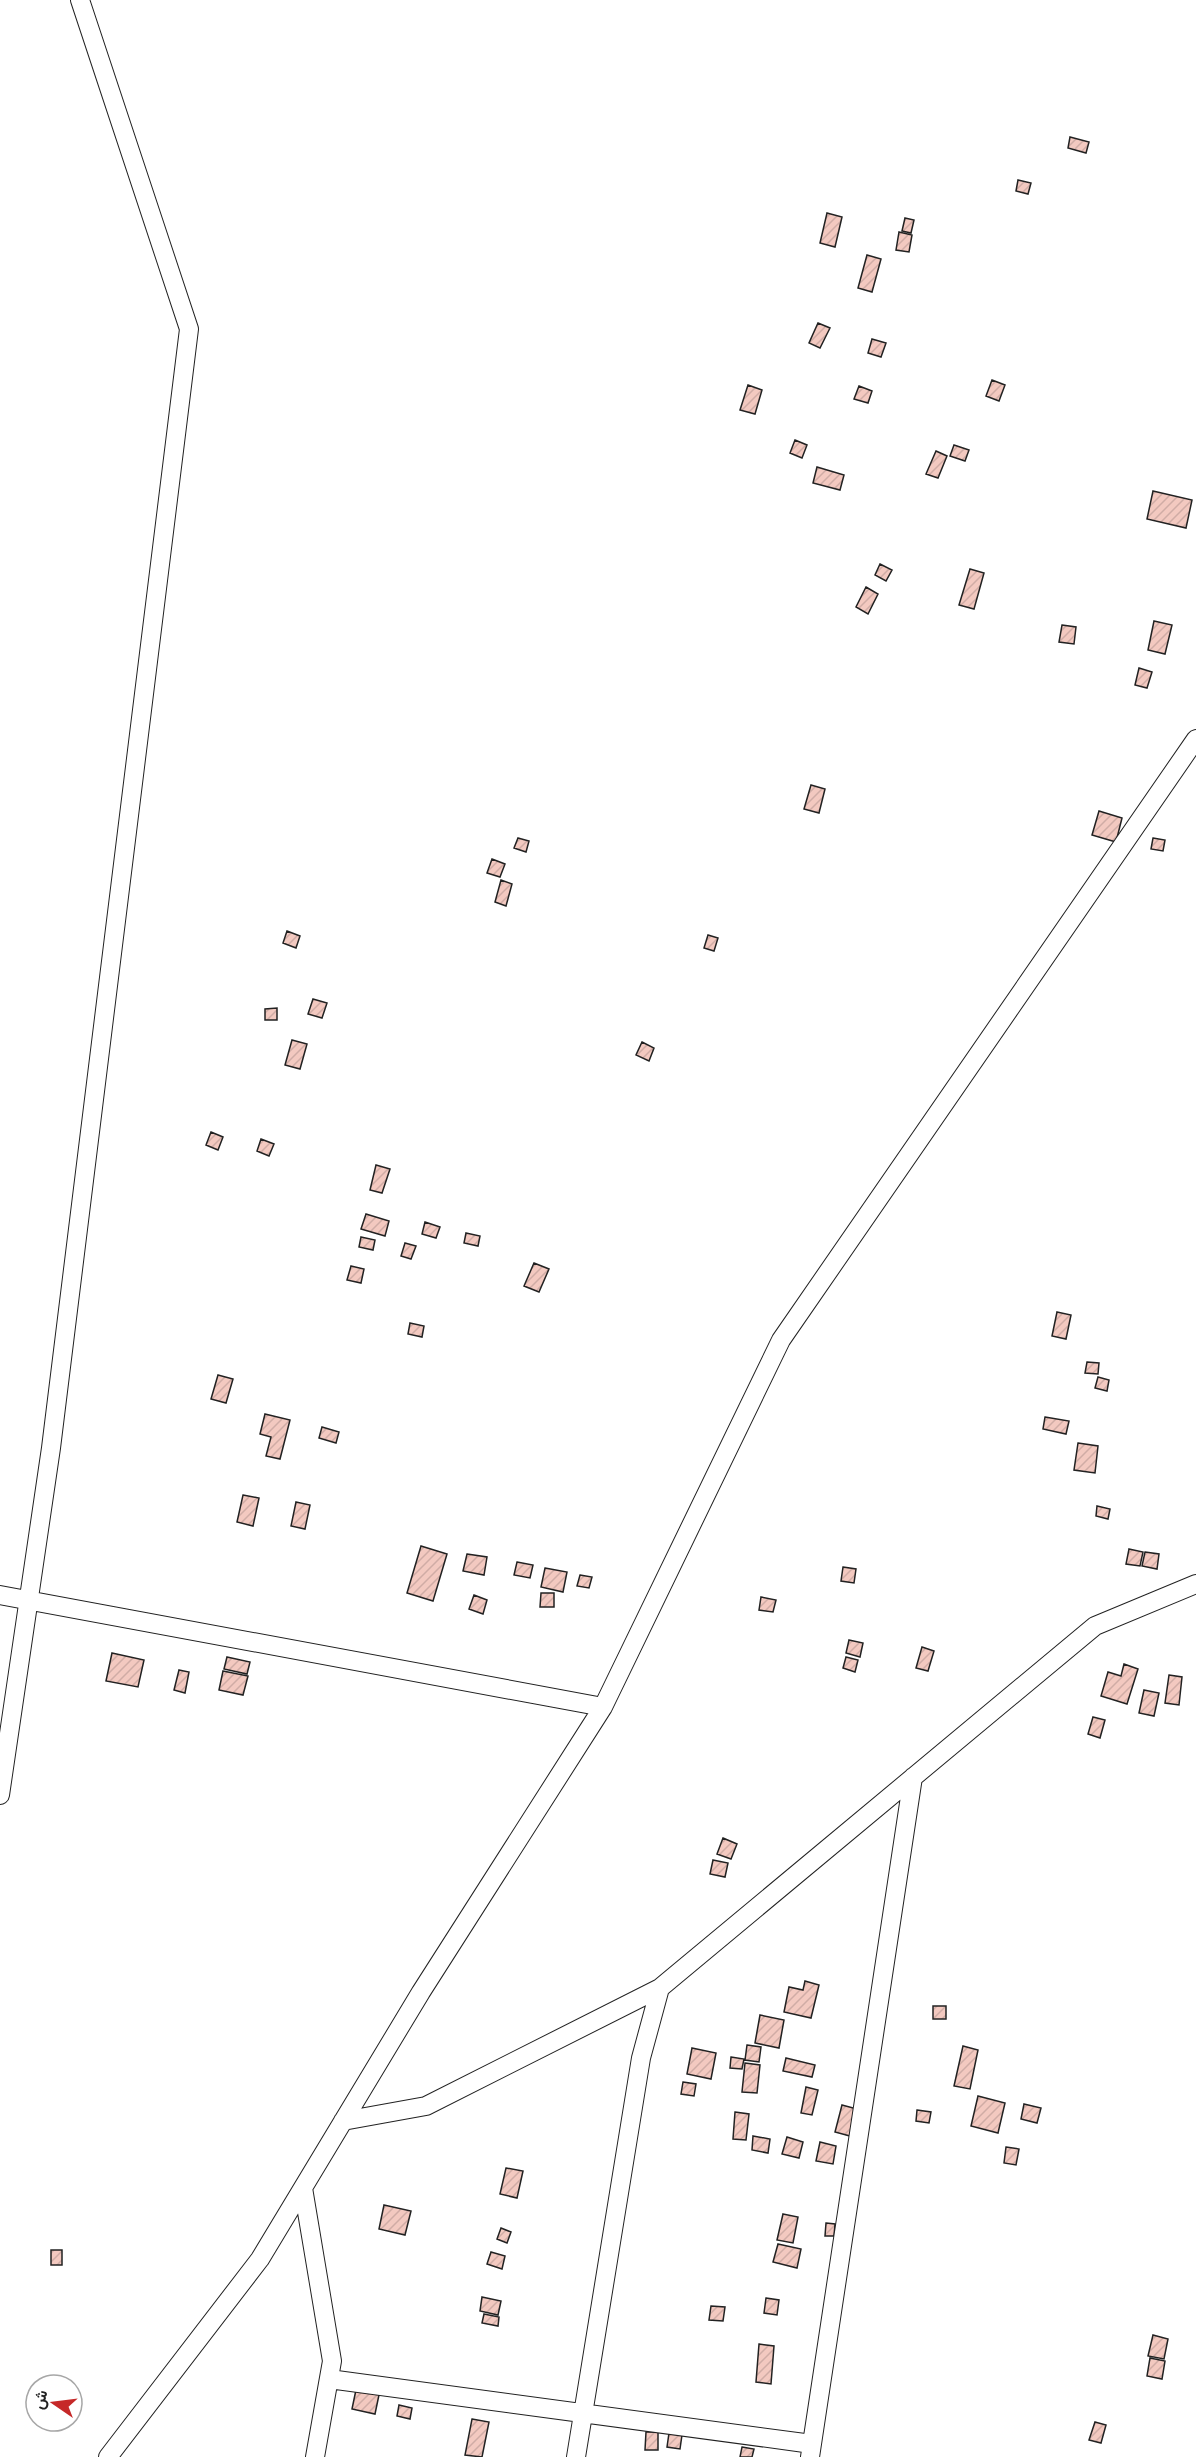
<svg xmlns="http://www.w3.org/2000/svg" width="1196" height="2457" font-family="Helvetica,Vazirmatn,sans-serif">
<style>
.building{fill:url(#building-hatch);stroke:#222;stroke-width:1.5}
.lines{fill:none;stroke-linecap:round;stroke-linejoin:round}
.minor-casing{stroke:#222;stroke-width:20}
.minor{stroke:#fff;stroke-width:18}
</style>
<defs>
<pattern id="building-hatch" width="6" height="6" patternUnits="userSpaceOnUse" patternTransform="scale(1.5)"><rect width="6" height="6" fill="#f3c9c0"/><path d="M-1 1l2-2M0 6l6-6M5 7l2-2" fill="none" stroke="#d0aca5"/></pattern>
</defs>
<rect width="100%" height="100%" fill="#fff"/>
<path class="building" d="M1070 137 1089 142 1086 153 1068 148Z
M1018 180 1031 183 1028 194 1016 191Z
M827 213 842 217 835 247 820 243Z
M905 218 914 220 911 233 902 231Z
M899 232 912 235 909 252 896 250Z
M867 255 881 259 872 292 858 288Z
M818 323 830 328 820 348 809 343Z
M872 339 886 343 881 357 868 353Z
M992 380 1005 385 999 401 986 396Z
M748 385 762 390 755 414 740 410Z
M859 386 872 391 868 403 854 399Z
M795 440 807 445 802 458 790 453Z
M954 445 969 450 965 461 950 456Z
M936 451 947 456 938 478 926 474Z
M817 467 844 475 840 490 813 483Z
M1153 491 1192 500 1186 528 1147 519Z
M880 564 892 570 886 581 875 575Z
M970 569 984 573 974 609 959 605Z
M866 587 878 594 868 614 856 607Z
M1154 621 1172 625 1165 654 1148 650Z
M1062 625 1076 627 1074 644 1059 642Z
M1139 668 1152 672 1147 688 1135 685Z
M811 785 825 789 819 813 804 809Z
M1099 811 1122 818 1116 842 1092 835Z
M518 838 529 841 526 852 514 848Z
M1153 838 1165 840 1163 851 1151 849Z
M492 859 505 864 500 877 487 873Z
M501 880 512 884 506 906 495 902Z
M287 931 300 936 296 948 283 943Z
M708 935 718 938 714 951 704 948Z
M313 999 327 1003 322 1018 308 1014Z
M277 1008V1020H265V1009Z
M292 1040 307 1044 300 1069 285 1065Z
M642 1042 654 1048 649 1061 636 1055Z
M211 1132 223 1137 218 1150 206 1145Z
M261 1139 274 1144 269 1156 257 1151Z
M376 1165 390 1169 382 1193 370 1190Z
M366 1214 389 1221 385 1236 361 1229Z
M425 1222 440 1227 436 1238 422 1234Z
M466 1233 480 1236 478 1246 464 1243Z
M361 1237 375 1240 373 1250 359 1247Z
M405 1243 416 1246 411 1259 401 1256Z
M534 1263 549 1269 539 1292 524 1286Z
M351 1266 364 1269 361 1283 347 1280Z
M1057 1312 1071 1315 1066 1339 1052 1336Z
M410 1323 424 1326 422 1337 408 1334Z
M1087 1362 1099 1363 1098 1374 1085 1373Z
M218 1375 233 1379 226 1403 211 1399Z
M1098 1377 1109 1380 1107 1391 1095 1388Z
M265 1414 290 1420 280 1459 266 1456 271 1437 260 1434Z
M1045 1417 1069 1421 1066 1434 1043 1429Z
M322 1427 339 1432 336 1443 319 1438Z
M1078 1443 1098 1446 1095 1473 1074 1470Z
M243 1495 259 1498 253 1526 237 1522Z
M296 1502 310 1505 305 1529 291 1526Z
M1097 1506 1110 1509 1108 1519 1096 1516Z
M421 1546 447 1554 433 1601 407 1593Z
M1129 1549 1143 1552 1140 1566 1126 1564Z
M1145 1552 1159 1554 1157 1569 1142 1566Z
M467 1554 487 1557 484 1575 463 1571Z
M517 1562 533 1565 530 1578 514 1575Z
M843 1567 856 1569 854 1583 841 1581Z
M545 1568 567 1572 563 1592 541 1587Z
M580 1575 592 1577 589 1588 577 1586Z
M541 1593H554V1607H540Z
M474 1595 487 1600 483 1614 469 1609Z
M761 1597 776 1600 773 1612 759 1610Z
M849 1640 863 1643 860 1657 846 1653Z
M922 1647 934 1651 928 1671 916 1668Z
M112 1653 144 1660 138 1687 106 1681Z
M227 1657 250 1662 247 1674 224 1669Z
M846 1657 858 1660 855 1672 843 1668Z
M1124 1664 1138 1669 1127 1704 1101 1696 1108 1672 1121 1676Z
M179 1670 189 1672 185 1693 174 1690Z
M223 1671 248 1676 243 1695 219 1690Z
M1169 1675 1182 1677 1179 1705 1165 1703Z
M1144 1690 1159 1693 1154 1716 1139 1713Z
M1093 1717 1105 1720 1100 1738 1088 1734Z
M723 1838 737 1844 731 1859 717 1854Z
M713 1860 728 1863 725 1877 710 1874Z
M805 1981 819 1985 811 2018 784 2012 789 1987 803 1990Z
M933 2006H946V2019H933Z
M760 2015 784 2020 779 2048 755 2043Z
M747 2045 761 2047 759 2062 745 2060Z
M963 2046 978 2050 970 2089 954 2086Z
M692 2048 716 2053 711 2079 687 2074Z
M731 2057 744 2059 742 2069 730 2068Z
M786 2058 815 2065 812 2077 783 2071Z
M745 2063 760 2065 757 2093 742 2092Z
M683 2082 696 2084 694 2096 681 2094Z
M806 2087 818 2090 812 2115 801 2113Z
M978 2096 1005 2103 998 2133 971 2126Z
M1024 2104 1041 2108 1037 2123 1021 2119Z
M842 2105 857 2109 850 2136 835 2132Z
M917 2110 931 2112 929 2123 916 2121Z
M735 2112 749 2114 746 2140 733 2139Z
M753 2136 770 2139 768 2153 752 2150Z
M787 2137 803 2142 799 2158 782 2154Z
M820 2142 836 2146 833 2164 816 2161Z
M1006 2147 1019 2149 1016 2165 1004 2163Z
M506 2168 523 2171 517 2198 500 2194Z
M384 2205 411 2211 405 2235 379 2229Z
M783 2214 798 2217 793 2243 777 2240Z
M826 2223 835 2224 834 2236H825Z
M501 2228 511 2232 507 2243 497 2239Z
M778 2244 801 2249 797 2268 773 2262Z
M51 2250H62V2265H51Z
M491 2252 505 2256 502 2269 487 2264Z
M482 2297 501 2301 498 2315 480 2311Z
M766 2298 779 2300 777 2315 764 2313Z
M711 2306 725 2307 723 2321 709 2320Z
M484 2314 499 2317 498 2326 482 2323Z
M1153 2335 1168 2339 1164 2359 1148 2356Z
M759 2344 774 2346 771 2384 756 2382Z
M1150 2358 1165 2361 1162 2379 1147 2376Z
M357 2385 380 2390 375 2414 352 2409Z
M399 2405 412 2408 410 2419 397 2416Z
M472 2419 489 2422 482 2457 465 2455Z
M1095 2422 1106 2425 1101 2443 1089 2440Z
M646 2432H658V2450H645Z
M669 2433 682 2435 680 2449 667 2447Z
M742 2447 754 2449 752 2457H740Z"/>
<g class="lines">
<defs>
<path id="minor" d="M0 1595 603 1707
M0 1795 51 1448 189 329 80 0
M343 2121 426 2106 660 1988 1095 1626 1196 1584
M303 2188 332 2361 315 2457
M329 2379 812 2444
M108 2457 260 2259 421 1992 603 1707 781 1340 1196 739
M576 2457 641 2058 660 1988
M810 2457 913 1777"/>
</defs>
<use href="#minor" class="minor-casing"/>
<use href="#minor" class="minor"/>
</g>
<g transform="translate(54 2403) rotate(284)"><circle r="28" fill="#ffffff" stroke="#a7a7a7" stroke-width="1.5"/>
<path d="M0-4.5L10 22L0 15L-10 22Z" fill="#c62828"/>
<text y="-9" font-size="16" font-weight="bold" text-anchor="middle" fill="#222222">ش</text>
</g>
</svg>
